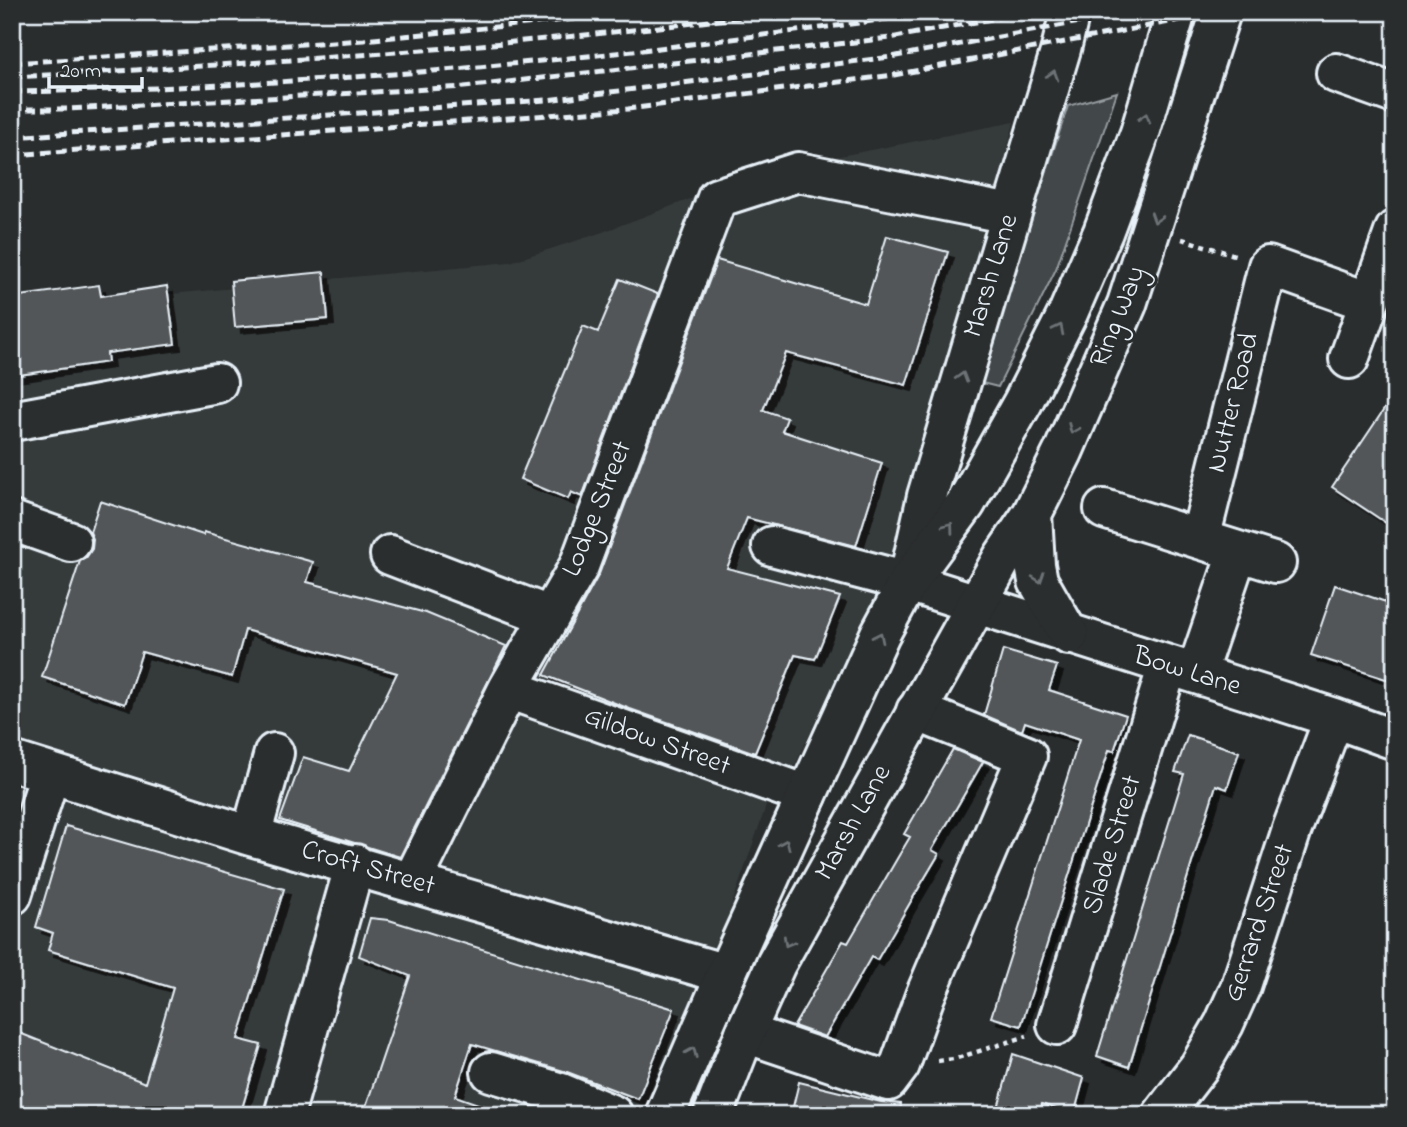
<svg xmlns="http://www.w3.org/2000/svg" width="1407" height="1127" font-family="'Indie Flower',sans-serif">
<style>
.built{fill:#363a3b}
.green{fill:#424648;stroke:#959ca0;stroke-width:2}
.building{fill:#535759;stroke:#e8f1f8;stroke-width:2;filter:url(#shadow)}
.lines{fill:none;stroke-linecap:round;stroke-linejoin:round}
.minor-casing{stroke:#e8f1f8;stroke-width:44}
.highway-casing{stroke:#e8f1f8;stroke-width:44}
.path{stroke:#e8f1f8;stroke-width:4.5;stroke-dasharray:5 5;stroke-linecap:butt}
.minor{stroke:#2a2d2e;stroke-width:38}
.highway{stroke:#2a2d2e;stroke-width:38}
.rail{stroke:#e8f1f8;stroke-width:5;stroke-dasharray:10 5;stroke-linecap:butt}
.oneway{stroke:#6c7275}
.labels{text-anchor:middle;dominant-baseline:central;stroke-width:6;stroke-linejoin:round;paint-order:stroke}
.street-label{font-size:28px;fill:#e8f1f8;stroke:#2a2d2e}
</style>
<defs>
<filter id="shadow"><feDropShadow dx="6" dy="6" stdDeviation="0" flood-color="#0009"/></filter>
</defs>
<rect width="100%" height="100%" fill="#2a2d2e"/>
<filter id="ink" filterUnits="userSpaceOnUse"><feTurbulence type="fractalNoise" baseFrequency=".0143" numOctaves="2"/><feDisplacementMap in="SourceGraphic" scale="14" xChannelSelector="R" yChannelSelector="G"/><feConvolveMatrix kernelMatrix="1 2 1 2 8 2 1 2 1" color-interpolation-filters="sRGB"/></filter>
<g filter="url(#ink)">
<path class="built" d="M1014 122 909 523 795 765 775 780 691 1023 646 1115H12V309L510 262 600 233 709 192 835 157Z"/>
<path class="green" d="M1117 92 1056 269 998 387 978 382 1068 106Z"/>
<path class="building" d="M887 236 948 252 906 385 786 353 763 410 787 418 782 431 882 463 856 546 747 518 727 568 840 597 815 659 795 655 755 753 630 709 544 675 599 574 717 260 866 304Z
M324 272 328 319 235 327 231 281Z
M620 279 658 294 582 497 571 492 568 499 520 479 583 326 598 332Z
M99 285 101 296 167 286 175 344 107 353 108 362 12 376V297Z
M1395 393V529L1332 487Z
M100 501 203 535 204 532 313 562 307 582 426 613 506 646 400 857 280 820 303 757 349 771 397 673 245 630 232 677 142 652 125 704 42 677 80 561 86 558 92 549 93 539 90 532Z
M1335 585 1395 605V682L1311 655Z
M1003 650 1057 666 1049 690 1126 715 1114 751 1109 750 1021 1026 991 1017 1079 740 1025 722 1022 731 984 715Z
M1188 735 1239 752 1227 789 1216 785 1129 1067 1097 1056 1184 774 1175 772Z
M953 749 983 762 932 850 939 854 914 896 877 960 871 957 825 1037 794 1026 843 941 848 943 898 857 910 837 904 834Z
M66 826 284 889 238 1039 261 1045 240 1115H12V1030L145 1083 173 988 48 950 53 933 36 927Z
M370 918 389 920 674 1009 638 1099 567 1072 472 1044 455 1096 498 1111V1115H363L410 976 359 956Z
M1013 1054 1084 1078 1074 1115 1042 1104 1041 1115H996Z
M799 1082 881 1102 901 1104 900 1115H791Z"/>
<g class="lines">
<defs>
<path id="minor" d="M1336 73 1395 94
M1349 359 1395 230
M12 421 217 383
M1104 509 1276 563
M12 521 71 542
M1200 539 1268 266 1369 302
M772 546 908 582 1334 718 1395 740
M390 555 549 616
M908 582 927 496 1061 49 1070 12
M1196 674 1238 551
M508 689 807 795
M12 761 251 836 726 974
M251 836 274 753
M412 882 508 689 579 566 717 198 798 172 1010 214
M12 895 50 774
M1057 1025 1168 665
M745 1033 888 1081 900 1065 925 996 1027 756 916 711
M491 1072 561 1093 613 1115
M284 1115 355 864
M1162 1115 1199 1067 1224 1024 1241 986 1292 829 1334 718"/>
<path id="highway" d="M1032 514 1035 565 1038 581 1069 635
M665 1115 726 974 880 634 908 582 966 503 1023 402 1068 313 1103 232 1140 133 1176 12
M713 1115 745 1033 776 964 1003 557 1032 514 1063 452 1127 304 1221 12"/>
</defs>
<use href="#minor" class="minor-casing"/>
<use href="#highway" class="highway-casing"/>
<path class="path" d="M1182 239 1238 256
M938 1061 954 1059 1027 1036"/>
<use href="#minor" class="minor"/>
<use href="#highway" class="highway"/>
<path class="rail" d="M12 63 364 40 645 12
M12 77C269 63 526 46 781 12
M12 92C247 88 482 71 715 41 787 32 859 24 931 12
M12 109H69L464 87 890 38 1029 12
M12 137 547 100 891 57 1134 12
M12 155 628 109 894 75 1221 12"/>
</g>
<defs><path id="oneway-chevron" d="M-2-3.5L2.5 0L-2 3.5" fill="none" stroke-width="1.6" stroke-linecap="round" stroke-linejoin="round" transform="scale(1.75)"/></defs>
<g class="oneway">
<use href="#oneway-chevron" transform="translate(1053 75) rotate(-73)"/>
<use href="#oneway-chevron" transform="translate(1145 118) rotate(-74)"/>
<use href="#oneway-chevron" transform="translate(1156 218) rotate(108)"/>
<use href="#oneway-chevron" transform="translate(1059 329) rotate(-63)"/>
<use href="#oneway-chevron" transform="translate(962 377) rotate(-73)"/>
<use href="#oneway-chevron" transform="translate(1073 429) rotate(113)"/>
<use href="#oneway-chevron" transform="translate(949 527) rotate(-54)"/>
<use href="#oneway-chevron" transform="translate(1039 578) rotate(71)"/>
<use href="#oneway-chevron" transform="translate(879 637) rotate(-64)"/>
<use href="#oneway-chevron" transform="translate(785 844) rotate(-66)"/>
<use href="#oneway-chevron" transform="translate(788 942) rotate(119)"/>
<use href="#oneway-chevron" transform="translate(692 1052) rotate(-67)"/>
</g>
</g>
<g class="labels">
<g class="street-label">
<text transform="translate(992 276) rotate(-73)">Marsh Lane</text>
<text transform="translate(1119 317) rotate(-68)">Ring Way</text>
<text transform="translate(1234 403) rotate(-76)">Nutter Road</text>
<text transform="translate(598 509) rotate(-68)">Lodge Street</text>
<text transform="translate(1187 672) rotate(17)">Bow Lane</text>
<text transform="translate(657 742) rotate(20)">Gildow Street</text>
<text transform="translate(854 823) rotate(-61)">Marsh Lane</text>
<text transform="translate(1113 845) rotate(-73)">Slade Street</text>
<text transform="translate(368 869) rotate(16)">Croft Street</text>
<text transform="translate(1260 923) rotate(-71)">Gerrard Street</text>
</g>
</g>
<rect width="1407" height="1127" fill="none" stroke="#2a2d2e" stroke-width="42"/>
<rect x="21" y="21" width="1365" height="1085" fill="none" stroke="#e8f1f8" stroke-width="2.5" filter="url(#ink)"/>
<path d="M49 77v10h93v-10" fill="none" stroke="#e8f1f8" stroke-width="3.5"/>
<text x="60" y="77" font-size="21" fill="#e8f1f8" stroke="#2a2d2e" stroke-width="5" paint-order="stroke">20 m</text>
</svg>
